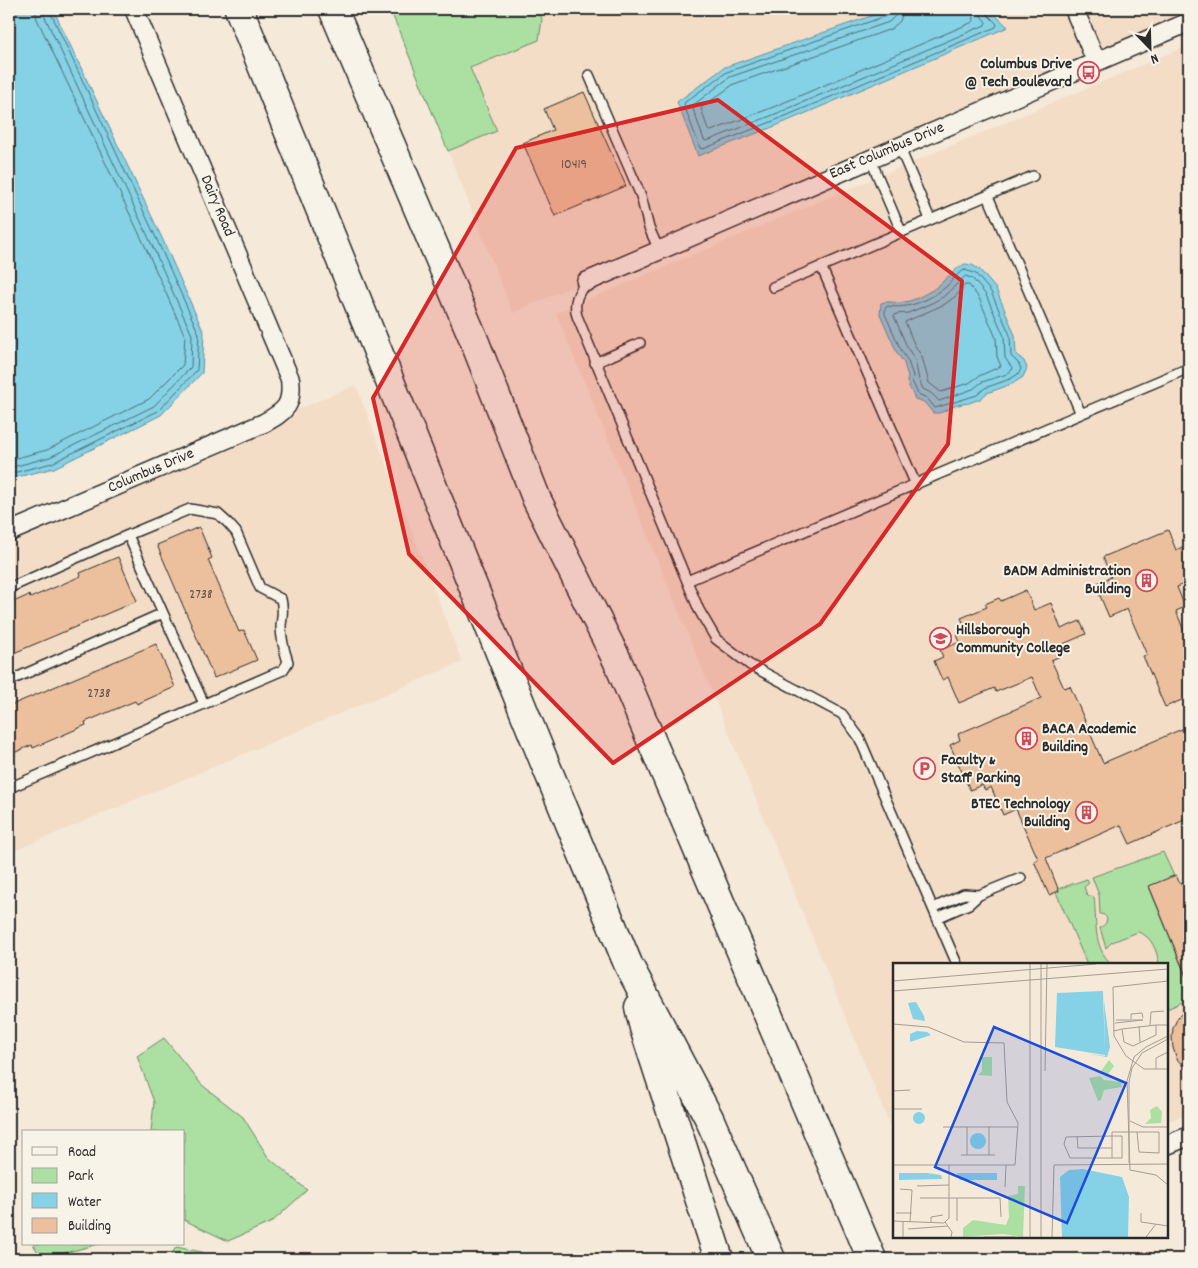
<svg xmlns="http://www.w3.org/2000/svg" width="1198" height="1268" font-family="Dekko,sans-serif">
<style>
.built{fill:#f3ddc7}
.green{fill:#abe0a2;stroke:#6b8666}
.water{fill:#85d1e5;stroke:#618f9b}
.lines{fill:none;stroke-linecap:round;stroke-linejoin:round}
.shore{stroke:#4f6d75;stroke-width:1}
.building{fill:#edc09d;stroke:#2b2b2b}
.service-casing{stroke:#2b2b2b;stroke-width:12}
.minor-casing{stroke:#2b2b2b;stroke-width:21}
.motorway-casing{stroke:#2b2b2b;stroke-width:31}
.service{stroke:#f7f3e8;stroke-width:9}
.minor{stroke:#f7f3e8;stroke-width:18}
.motorway{stroke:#f7f3e8;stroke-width:28}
.marked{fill:#d62828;fill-opacity:0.2;stroke:#d62828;stroke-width:4;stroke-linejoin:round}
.labels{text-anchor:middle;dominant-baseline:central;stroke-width:4;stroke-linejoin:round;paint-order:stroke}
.number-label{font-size:14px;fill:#5c5048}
.poi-label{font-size:16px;font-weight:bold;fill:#2b2b2b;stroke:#f7f3e8;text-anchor:end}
.street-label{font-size:16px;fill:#2b2b2b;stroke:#f7f3e8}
.inset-road{fill:none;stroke:#a49d93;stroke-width:1}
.view{fill:#1d4ed8;fill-opacity:0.15;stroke:#1d4ed8;stroke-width:2.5}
.inset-edge{fill:none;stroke:#2b2b2b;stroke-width:2.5}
</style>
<rect width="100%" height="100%" fill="#f5e9d9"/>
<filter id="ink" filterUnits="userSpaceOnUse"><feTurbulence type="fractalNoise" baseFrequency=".02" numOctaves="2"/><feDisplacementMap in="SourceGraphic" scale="10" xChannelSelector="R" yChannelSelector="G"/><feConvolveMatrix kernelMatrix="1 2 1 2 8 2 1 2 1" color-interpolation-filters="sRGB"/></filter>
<g filter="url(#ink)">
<path class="built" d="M538 9H891L725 67 698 156 778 125 1008 27 989 9H1065L1085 56 576 277 578 284 513 313 448 151 496 131 470 68 539 40 542 19Z
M1082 9H1189V12L1100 50Z
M1189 45V1112L1167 1122V964H894V1135L556 313Z
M356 385 462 662 9 853V542L268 431 282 423 291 414 295 416 296 410Z"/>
<path class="green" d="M390 9H538L542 19 539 40 470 68 497 131 448 151Z
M1163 852 1174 876 1149 887 1189 984V999L1167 1009V964H1159C1157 951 1152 936 1138 932L1112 942 1106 948 1100 928C1108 924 1110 915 1100 914L1099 895 1092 877Z
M1087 879 1089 883 1084 887 1087 895 1094 897C1097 919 1092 948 1112 964H1087L1055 890Z
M164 1038 202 1085 243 1117 268 1157 307 1190 272 1222 228 1241 184 1220V1132H151L154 1102 137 1056Z
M33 1244H99L42 1259Z
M176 1247 202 1252 209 1259H169Z"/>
<path class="water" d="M9 9H53L162 238 204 333 202 373 161 415 54 468 9 479Z
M891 9H989L1008 27 778 125 698 156 677 102 725 67Z
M965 264 972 265 979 269 996 289 1015 335 1016 354 1024 361 1027 368 1023 377 1012 384 987 393 980 399 969 403 957 405 940 413H933L924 402 915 399 907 382 908 377 904 363 897 353 880 314 881 303C889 300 896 304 904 302 912 301 920 297 927 293 942 286 950 271 965 264Z"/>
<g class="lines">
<path class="shore" d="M890 9 889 13 886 16 727 72 685 102 684 105 700 148 703 149 776 120 996 27 997 24 987 14 986 9
M896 9 895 16 889 22 730 77 692 106 704 140 707 141 773 115 985 25 986 22 981 16 979 9
M904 9 900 21 891 29 734 84 701 108 708 130 711 131 771 108 973 22 974 20 972 9
M965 270 976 274 991 292 1010 335 1011 356 1019 364 1021 369 1018 374 1010 379 985 388 977 395 935 408 927 398 918 394 912 381 913 376 908 361 901 350 885 314V308L888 306C908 310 932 299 947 286 953 280 957 273 965 270Z
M966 276 973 279 986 295 1004 336 1005 358 1013 369 1007 374 982 382 973 389 939 401 931 393 923 389 919 380 915 360 907 347 894 316 896 314 908 313 932 303 943 297Z
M965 285H969L979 298 996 338 997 357 1001 366 979 376 969 383 941 392 929 383 922 357 914 344 905 322 945 304 957 295Z
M9 460 47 450 149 399 183 365 185 336 145 246 37 19 35 9
M9 468 50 457 154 406 191 367 192 335 151 243 44 15 43 9
M9 474 52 463 158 411 197 370 199 334 157 240 49 9"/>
</g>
<path class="building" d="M584 92 626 186 555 216 523 143 553 130 544 109Z
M199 527 212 558 208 560 239 632 244 630 257 660 214 678 157 545Z
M1168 530 1176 550 1186 545 1189 553V582L1177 587 1185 607 1176 611 1189 643V697L1165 707 1143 656 1147 655 1127 609 1109 617 1095 584 1111 577 1103 557Z
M118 557 137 601 9 655V604L29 595 30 598 81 576 80 573Z
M1026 590 1034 610 1051 603 1061 629 1080 621 1086 634 1059 646 1063 655 1051 660 1064 688 1070 686 1103 763 1189 726V818L1130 844 1121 825 1046 858 1059 891 1049 895 1034 861 1038 859 1016 809 1003 815 991 787 985 790 982 785 970 790 950 745 960 740 958 734 1041 698 1032 677 996 692 994 688 959 703 948 677 942 680 934 661 943 657 940 650 960 642 957 635 967 631 961 618 987 607 985 604 999 598 1001 601Z
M156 644 175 687 137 704 135 701 85 722 86 725 33 748 32 745 9 755V706Z
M1176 875 1180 884 1189 881V983L1149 886Z
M1189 1007V1073L1177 1059 1173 1048 1172 1038 1173 1028 1178 1017Z"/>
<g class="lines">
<defs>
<path id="service" d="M589 75 641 196 649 228 659 250
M899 146 930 219
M870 158 901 231
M988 196 1081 414
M821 266 916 485
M586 282C578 293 573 302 577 316L699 610 716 639 750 665 842 714 859 737 957 964
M773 287 1033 176
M595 363 640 343
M128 535 163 613
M687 581 1189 368
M9 588 128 535 190 509 218 514 228 523 236 532 260 588 281 599C284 611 282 615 281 626 281 639 284 650 288 662L283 670 9 788
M9 681 163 613 204 704
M979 895 1021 878
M933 908 964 894 979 895 969 904 937 918"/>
<path id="minor" d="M1074 9 1096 61
M586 282 1189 22
M9 532 264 423C286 411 293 405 290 379L134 9
M1167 1145 1189 1136"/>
<path id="motorway" d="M239 9 544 761 628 964 709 1118 771 1259
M333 9 472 335 537 500 617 660 872 1259
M639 1007 644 1028 719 1259"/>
</defs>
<use href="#service" class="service-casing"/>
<use href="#minor" class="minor-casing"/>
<use href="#motorway" class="motorway-casing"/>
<use href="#service" class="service"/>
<use href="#minor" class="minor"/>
<use href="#motorway" class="motorway"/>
</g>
</g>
<path class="marked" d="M718 100 962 281 948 444 820 624 613 763 409 554 373 398 516 148Z"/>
<defs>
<symbol id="bus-ring" viewBox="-11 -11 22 22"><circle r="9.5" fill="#f7f3e8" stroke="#d1495b" stroke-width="1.5"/><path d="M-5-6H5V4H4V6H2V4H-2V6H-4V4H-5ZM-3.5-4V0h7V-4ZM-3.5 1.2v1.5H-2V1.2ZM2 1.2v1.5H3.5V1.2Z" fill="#d1495b"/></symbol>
<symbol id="building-ring" viewBox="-11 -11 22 22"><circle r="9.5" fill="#f7f3e8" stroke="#d1495b" stroke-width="1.5"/><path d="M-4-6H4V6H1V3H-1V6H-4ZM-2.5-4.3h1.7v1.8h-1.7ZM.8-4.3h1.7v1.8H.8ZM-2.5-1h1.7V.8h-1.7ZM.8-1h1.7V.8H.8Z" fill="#d1495b"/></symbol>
<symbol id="university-ring" viewBox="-11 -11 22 22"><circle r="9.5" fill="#f7f3e8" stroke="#d1495b" stroke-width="1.5"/><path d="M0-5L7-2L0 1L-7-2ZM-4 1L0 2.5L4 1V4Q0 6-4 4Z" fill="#d1495b"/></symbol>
<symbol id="parking-ring" viewBox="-11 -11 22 22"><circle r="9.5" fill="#f7f3e8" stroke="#d1495b" stroke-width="1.5"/><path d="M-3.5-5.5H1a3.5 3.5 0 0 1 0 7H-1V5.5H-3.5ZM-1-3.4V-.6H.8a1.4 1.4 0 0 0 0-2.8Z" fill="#d1495b"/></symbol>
</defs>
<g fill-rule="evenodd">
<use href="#bus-ring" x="1076" y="60" width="25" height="25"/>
<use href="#building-ring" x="1134" y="568" width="25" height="25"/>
<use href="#university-ring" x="928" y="626" width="25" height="25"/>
<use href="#building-ring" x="1014" y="726" width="25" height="25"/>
<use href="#parking-ring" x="912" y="756" width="25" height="25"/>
<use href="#building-ring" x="1074" y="800" width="25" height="25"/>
</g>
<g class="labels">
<g class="number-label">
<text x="574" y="165">10419</text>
<text x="201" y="595">2738</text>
<text x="99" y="694">2738</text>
</g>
<g class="poi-label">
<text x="1072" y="64">Columbus Drive<tspan x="1072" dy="18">@ Tech Boulevard</tspan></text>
<text x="1131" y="571">BADM Administration<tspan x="1131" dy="18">Building</tspan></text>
<text x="956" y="630" text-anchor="start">Hillsborough<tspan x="956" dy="18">Community College</tspan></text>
<text x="1042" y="729" text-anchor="start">BACA Academic<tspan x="1042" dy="18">Building</tspan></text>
<text x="941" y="760" text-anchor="start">Faculty &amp;<tspan x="941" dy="18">Staff Parking</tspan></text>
<text x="1070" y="804">BTEC Technology<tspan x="1070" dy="18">Building</tspan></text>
</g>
<g class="street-label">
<text transform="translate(887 151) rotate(-23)">East Columbus Drive</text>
<text transform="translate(217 206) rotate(67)">Dairy Road</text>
<text transform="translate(151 471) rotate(-23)">Columbus Drive</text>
</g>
</g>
<g transform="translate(893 963)">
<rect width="275" height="275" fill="#f5e9d9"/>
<path d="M89 94H99V113L85 112 89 108ZM216 97 221 103 213 114 208 108ZM207 113 211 117 228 119 229 124 211 127 208 137 205 138 196 115ZM264 143 269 149 268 160 252 161 258 155 257 147ZM125 223H132L130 274 110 271 70 274V265L80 257 113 262 116 254 115 233 125 231Z" fill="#abe0a2"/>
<path d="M210 28 212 92 162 84 164 30ZM211 38 217 84 214 94 193 90 212 93ZM23 39 31 53 32 58 20 56 15 40ZM24 68 34 69 38 72 17 79V71ZM20 155a6 6 0 1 1 12 0a6 6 0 1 1-12 0ZM77 178a8 8 0 1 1 16 0a8 8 0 1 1-16 0ZM190 206 229 214 236 234 235 274H169L167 214 176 207ZM6 210H34L48 212 49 216 6 217ZM64 210H104V217H67Z" fill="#85d1e5"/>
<path class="inset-road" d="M137 1V274M0 18 203 1M275 18 220 24 221 73 233 93 251 106H275M0 28 275 6M238 56V51L249 50 250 55M222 60 250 57H223M0 61 35 64 71 79 111 80 114 139 125 160 122 202H0M257 62 258 49 271 48M246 63 247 79M229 66 263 62M221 68 229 66 231 79 240 83 263 72V62H275M275 73 253 84 241 94 234 118 237 207 263 212 275 222M263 106V95L275 89M152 108 154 1M0 128 17 127M0 146H29M237 158 250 164H275M50 164H125M74 164V192M96 164V192M184 173 185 185H219M68 192H102M219 195V173L173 174 171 181 177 195H229V173H219V169H266V190L246 189 244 169M236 200V119L239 105 249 90 275 76M24 223 56 222M112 224 113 202M7 226 19 227 17 259M27 235H64V258M64 235H107L108 254M3 250H19M248 250V259L275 263M0 258 51 260 56 255V202M52 259 59 269 58 274M38 260V254L50 252M15 266 55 263M10 274V258M91 274H122M148 274V1M159 274 161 202 275 201M253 274 263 261"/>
<path class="view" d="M101 64 233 120 174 260 42 204Z"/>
<rect width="275" height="275" class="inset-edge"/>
</g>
<rect width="1198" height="1268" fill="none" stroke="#f7f3e8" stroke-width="30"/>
<rect x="15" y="15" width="1168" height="1238" fill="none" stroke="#2b2b2b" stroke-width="2" filter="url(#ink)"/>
<rect x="22" y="1130" width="162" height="115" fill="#f7f3e8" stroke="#a5a39c"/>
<rect x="32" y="1147" width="25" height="8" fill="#f7f3e8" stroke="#a5a39c"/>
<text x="68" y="1156" font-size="15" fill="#2b2b2b">Road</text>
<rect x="32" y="1168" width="25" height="15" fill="#abe0a2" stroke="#a5a39c"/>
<text x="68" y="1180" font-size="15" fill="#2b2b2b">Park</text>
<rect x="32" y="1193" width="25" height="15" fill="#85d1e5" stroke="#a5a39c"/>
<text x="68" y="1206" font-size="15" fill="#2b2b2b">Water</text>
<rect x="32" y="1218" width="25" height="15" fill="#edc09d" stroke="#a5a39c"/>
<text x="68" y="1230" font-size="15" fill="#2b2b2b">Building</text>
<g transform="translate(1150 48) rotate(157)" stroke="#f7f3e8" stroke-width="4" paint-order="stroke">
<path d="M0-4L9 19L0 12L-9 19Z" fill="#2b2b2b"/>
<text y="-8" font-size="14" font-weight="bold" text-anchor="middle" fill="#2b2b2b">N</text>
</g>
</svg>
